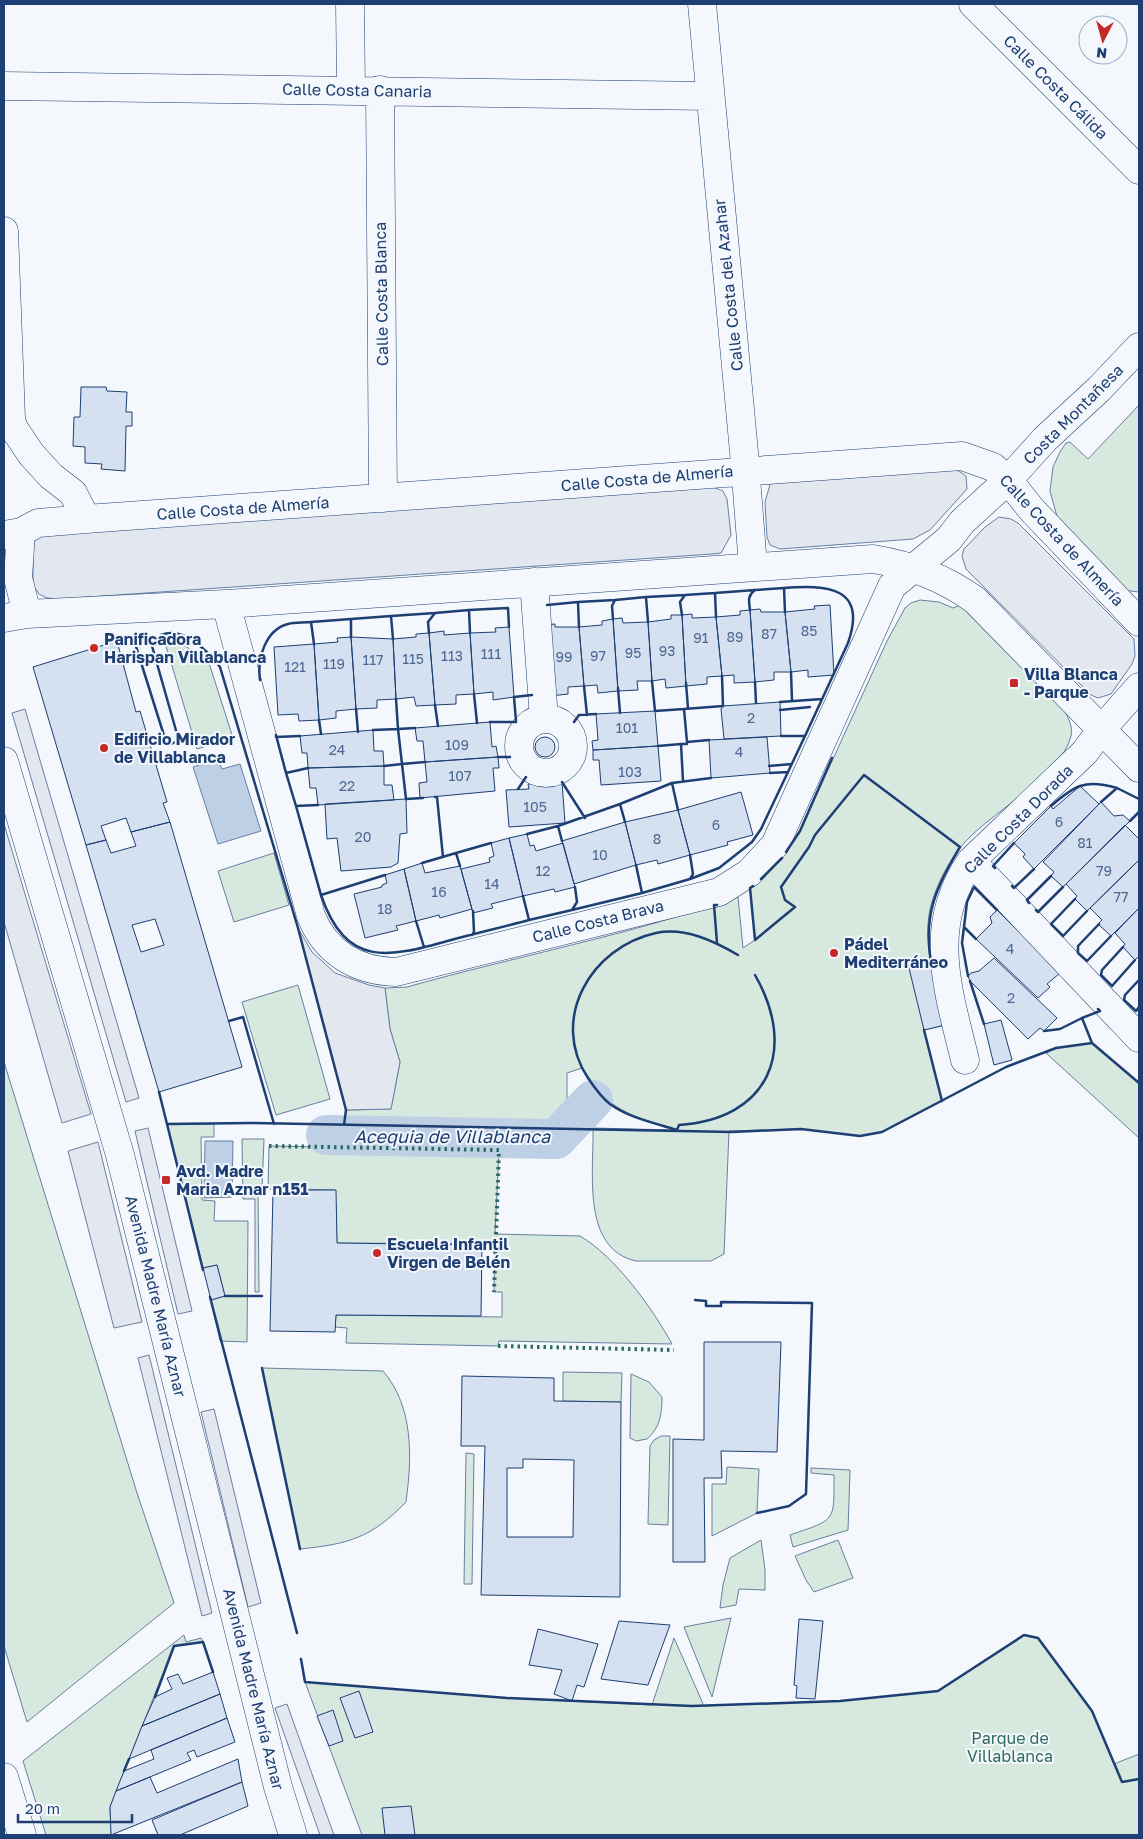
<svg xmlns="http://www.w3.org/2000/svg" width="1143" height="1839" font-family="'Golos Text',sans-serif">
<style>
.green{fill:#d7e8df;stroke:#687fa3}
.parking{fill:#e3e8f0;stroke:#687fa3}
.water{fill:#bed0e5;stroke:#687fa3}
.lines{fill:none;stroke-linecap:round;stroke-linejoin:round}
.canal{stroke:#bed0e5;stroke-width:40}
.building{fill:#d5e0f0;stroke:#1d3f73;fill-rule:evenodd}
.minor-casing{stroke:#1d3f73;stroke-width:29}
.minor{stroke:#f4f7fb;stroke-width:28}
.hedge{stroke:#2c6c60;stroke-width:4;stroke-dasharray:2.5 4;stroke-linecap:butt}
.wall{stroke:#1d3f73;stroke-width:2.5}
.poi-dot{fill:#c62828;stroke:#f4f7fb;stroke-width:2}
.labels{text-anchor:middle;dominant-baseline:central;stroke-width:4;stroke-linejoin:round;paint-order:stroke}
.number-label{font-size:14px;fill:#4b6792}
.street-label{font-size:16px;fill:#1d3f73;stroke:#f4f7fb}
.poi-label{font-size:16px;font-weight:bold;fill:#1d3f73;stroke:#f4f7fb;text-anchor:start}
.park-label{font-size:16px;fill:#2c6c60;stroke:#f4f7fb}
.water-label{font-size:18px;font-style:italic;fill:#1d3f73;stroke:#f4f7fb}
</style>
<rect width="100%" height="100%" fill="#f4f7fb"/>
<path class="green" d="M1139 405V592L1122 590 1058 520 1050 491 1053 467 1060 452 1066 443 1070 442 1088 459Z
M920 600 939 602 953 608 960 605 1065 711C1069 720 1073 727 1071 736 1061 778 986 814 960 848 946 866 935 888 930 909 922 948 937 988 945 1025L924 1030 942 1101 882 1132 860 1136 801 1129 729 1131 724 1254 711 1261H636C581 1249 594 1171 593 1128L675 1130C626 1113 612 1113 582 1068L567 1073V1115L553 1128 344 1125 346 1110 391 1109 400 1062 390 1029 385 988 407 987C517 956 630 935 738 897L743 948 755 940 750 888C771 871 785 853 800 831L887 641 905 608 911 603Z
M177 643 187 647 210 666 233 738 197 749 166 646Z
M274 853 289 905 234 922 218 871Z
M298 985 330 1099 276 1115 242 1002Z
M1092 1043 1139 1083V1138L1046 1053 1056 1048Z
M4 1062 137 1493 174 1603 27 1722 4 1646Z
M167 1124H214V1137H201L202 1200 215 1201 214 1221H248L247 1342 220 1341 211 1300 225 1296 217 1265 203 1268Z
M242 1139H264L262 1189H258L259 1292H255V1199H243Z
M269 1146 499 1150 495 1234 580 1236C615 1256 653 1309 672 1344L499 1341 498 1346 346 1343 347 1328 335 1327 336 1315 502 1317V1292H494L495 1244 337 1243 335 1190 268 1189Z
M262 1368 383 1371C414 1407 412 1458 406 1502 371 1538 349 1544 300 1549Z
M563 1372 622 1373 621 1402 563 1401Z
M631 1374 649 1382 662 1397C662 1413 660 1428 647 1439L636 1441 630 1438Z
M661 1436H670L668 1525 648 1524 650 1446 654 1440Z
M466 1453 474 1454 472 1584H464Z
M727 1467 759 1469 757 1513 712 1536V1484H726Z
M811 1468 850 1470 848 1530 793 1547 790 1535C836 1519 834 1523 834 1475L811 1473Z
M761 1540 765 1570V1590L739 1589 736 1605 720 1608 723 1585 730 1558Z
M838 1540 853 1578 814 1592 806 1580 795 1556Z
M731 1618 712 1697 684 1627Z
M184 1635 186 1642 201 1638 203 1642 174 1646 110 1807 111 1835H46L23 1761Z
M1024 1635 1038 1638 1092 1711 1114 1764 1139 1754V1835H362L305 1682 507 1698 652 1705 674 1638 704 1706 840 1701 938 1691Z"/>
<path class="parking" d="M947 469 959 471 966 476 967 489 930 530 913 539 780 549 770 545 767 537 765 502 771 481Z
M710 486 723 491 727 499 731 535 721 553 712 554 59 599 47 598 39 594 33 585V546L36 538 46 533Z
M999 517 1011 519 1018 523 1134 639 1135 656 1132 664 1111 694 1098 698 1091 695 966 569 962 556 964 549 985 527Z
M25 709 139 1098 126 1102 12 713Z
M4 824 91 1114 62 1123 4 922Z
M298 928 312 952 335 973 369 985 385 988 390 1029 400 1062 391 1109 346 1110Z
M148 1128 192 1311 178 1314 135 1131Z
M98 1142 142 1322 114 1328 68 1151Z
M149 1355 212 1613 202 1616 138 1358Z
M214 1409 261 1603 248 1607 201 1412Z
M287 1704 308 1763 334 1835H320L275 1708Z"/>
<path class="water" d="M218 759 222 769 240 764 261 831 218 844 193 767Z
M205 1141H233L232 1197 204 1198Z"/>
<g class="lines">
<path class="canal" d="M326 1135 556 1139 593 1100"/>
</g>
<path class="building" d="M81 387H106L107 391 127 392 126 412H132V426H126L125 471 101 469 102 464 85 463V447L73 446 74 417H80Z
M830 605 834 675 808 677V670L791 672 785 612 815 609 814 606Z
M760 609 761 612H785L791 672H774V680L755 682 750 610Z
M750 610 755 682 734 683V675L722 676 716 617 740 615V611Z
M692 614V618L716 617 722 676 707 677V684L686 686 682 615Z
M671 615H682L686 686 666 688 665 679 652 681 648 622 671 619Z
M622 618 623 623 648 622 652 681H637L638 690 618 691 613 619Z
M613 619 618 691 598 693 597 685 584 686 579 627 602 625V621Z
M555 624V627H579L584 686 568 687V694L550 696 544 625Z
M509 627 514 697 493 700V692L474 694 470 633 496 632 495 628Z
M444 631V635L470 633 474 694 456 695V704L435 705 429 633Z
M429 633 435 705 416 706 414 697 396 699 393 639 416 637V634Z
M351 637 393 639 396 699 377 700V708L356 709Z
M351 637 356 709 336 711V718L319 720 314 644 338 642 337 638Z
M117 641 136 712 140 711 167 802 163 803 170 822 131 832 126 818 101 826 106 840 86 845 33 667Z
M314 644 319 720 299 721 298 714 278 715 274 647Z
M780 702 781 736 724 739 721 709 723 706Z
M655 711 658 746 593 750 592 741 598 740 596 714Z
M490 722 492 747 496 746 498 757 425 762 423 741H417L415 728Z
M373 730 374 751H383L384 766 308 768 307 753H302L300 736Z
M767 737 770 773 711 778 709 740Z
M535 747a10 10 0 1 1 20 0a10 10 0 1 1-20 0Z
M658 746 661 781 601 785 599 760H593V750Z
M498 757 499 768H493L495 791 420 798 419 783 427 782 425 762Z
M384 766V785H392L394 800 318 805 316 788H310L308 768Z
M562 782 565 823 509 827 506 790 529 789 528 784Z
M1080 786 1099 804 1034 869 1023 857 1025 854 1014 843 1051 806 1053 809Z
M741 792 753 835 727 842 728 845 690 855 678 810Z
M406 799 407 833 400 834 398 863 391 867 341 871 337 838 327 839 325 804Z
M1101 802 1114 816 1123 815 1130 821 1063 887 1051 876 1054 872 1043 862Z
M678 810 690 855 658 864 657 860 636 865 625 822Z
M170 822 242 1067 159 1092 86 845 106 840 111 853 136 846 131 832ZM155 919 164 945 141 952 132 925Z
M625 822 636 865 574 884 562 841Z
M1125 825 1139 839V860L1087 911 1075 899 1077 896 1066 884Z
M527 834 530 846 534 845 536 851 563 843 575 887 555 892 554 889 523 896 509 838Z
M509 838 523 896 491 904 493 908 473 913 461 869 490 862 489 858 494 856 491 843Z
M1139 860V908L1111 936 1098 924 1102 920 1090 908Z
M422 863 425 873 460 866 472 909 440 918 439 915 416 921 404 869Z
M404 869 416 921 396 926 398 930 365 938 354 894 382 887V885L387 883 385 875Z
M1139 908V956L1135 960 1123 947 1125 944 1115 933Z
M997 910 1060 973 1047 984 1050 987 1038 998 976 939 992 923 990 917Z
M994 958 1057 1018 1044 1031 1040 1028 1028 1039 970 981 968 976 971 973 979 971Z
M931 962 945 1025 924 1030 909 968Z
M1001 1020 1012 1060 994 1065 984 1024Z
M273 1190H336L337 1243 482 1245 481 1316 336 1315 335 1332 270 1331Z
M217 1265 225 1296 211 1300 203 1268Z
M704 1342H781L777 1452 721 1451 722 1478H704L705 1562H673V1439L704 1440Z
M462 1376 554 1378V1401L621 1402 620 1597 481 1595 485 1446H461ZM523 1459 574 1460 573 1537H507V1468H523Z
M799 1619 823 1621 815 1699 796 1698 797 1686 794 1685Z
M619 1621 670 1625 648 1685 601 1679Z
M538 1629 598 1644 584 1687 577 1685 572 1701 554 1694 562 1670 529 1665Z
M213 1672 220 1694 142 1726 155 1697 172 1689 167 1678 178 1674 183 1684Z
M359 1691 373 1732 355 1738 340 1698Z
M220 1694 227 1718 129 1759 142 1726Z
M333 1710 343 1741 329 1746 317 1716Z
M227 1718 235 1742 197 1757 194 1750 187 1753 191 1760 116 1791 124 1771 154 1759 151 1750Z
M238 1759 242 1782 111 1835 110 1807 116 1791 150 1777 157 1793Z
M242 1782 248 1806 180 1835H158L152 1820Z
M411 1806 415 1835H385L382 1808Z"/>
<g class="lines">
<defs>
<path id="minor" d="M350 4 351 90
M702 4 744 452 753 566
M973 4 1139 170
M4 86 710 96
M380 90 383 498
M4 231 11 418
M4 417 11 418 13 427 31 454 51 476 73 493 86 519 962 456 993 467 1008 480 1032 510 1139 622
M21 532 18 578 27 614
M4 535 21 532 38 523 86 519
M534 582 544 719
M226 604 311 916C326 953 357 971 396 972L719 892 749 873 775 845 892 586 949 539 962 522 1008 480 1045 439 1099 389 1139 347
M4 618 27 614 226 604 873 559C911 565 943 577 975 600L1139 768
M519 746a27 27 0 1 1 54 0a27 27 0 1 1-54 0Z
M4 761 120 1155 278 1787 293 1835
M971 861 1139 1038
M965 1060C948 990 926 926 971 861L1085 752 1101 730 1139 687
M4 1777 22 1835"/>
</defs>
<use href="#minor" class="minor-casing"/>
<use href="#minor" class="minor"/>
<path class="hedge" d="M269 1146 499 1150 494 1292
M498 1346 674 1350"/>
<path class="wall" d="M755 590 784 588
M715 593 755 590C747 596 749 601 750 610
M685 595 715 593 716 617
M646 597 685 595 680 602 682 615
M615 600 646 597 648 622
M578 602 615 600 612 606 613 619
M547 605 578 602 579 627
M785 612 784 588C826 585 868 586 848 643L805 736
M435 613 469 610
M391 616 435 613 428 622 429 633
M351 619 391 616 393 639
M311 622 351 619V637
M470 633 469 610 508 608 509 627
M117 641 133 637 167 745 179 741 152 646 161 643V635C185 626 207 651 220 667L298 928 346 1110 344 1125
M791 672 792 701
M260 680C257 659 265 630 288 624 295 622 304 623 311 622L314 644
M652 681 655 711 684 709
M755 682 756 703
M686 683 688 708
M584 686 587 715
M618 688 620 713
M474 694 477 723
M396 699 398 729 415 728
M780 702 822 699
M435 705 438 726
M356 709 358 732
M780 710 810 707
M319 720 321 734
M516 721 514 697 532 695
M490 722H516
M574 722 579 715 596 714
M373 730 398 729 402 764 425 762
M276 735V737L300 736
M277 739 286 773 308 768
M687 742 684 709 723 706 722 676
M658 746 681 744
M498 757H510
M384 766 402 764 406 799 423 798
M769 766 792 764
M286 773 296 806 318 805
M770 773 788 772
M683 781 681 744H687V742L709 740
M562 782 585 818
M1117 788 1139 799
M518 789 526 777
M435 797H437L443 857
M296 806 321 895 385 875
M1051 806C1075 785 1085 779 1117 788L1101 802
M678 810 672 783 711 778
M1130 821 1139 812
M625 822 620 804 672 783
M527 834 558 826
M562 841 558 826 620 804
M786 852 800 831 832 758
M456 853 491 843
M690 855 693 874 690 879 719 868 752 842 761 829 805 736H781
M422 863 456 853 460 866
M636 865 642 893 690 879
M995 868 993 866 1014 843
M761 879 782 858
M753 886 750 888 755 940 795 907 785 900 781 887 809 847 815 835 864 775 960 847C936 887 923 915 931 962
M1012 886 1014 888 1034 869
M575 887 577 902 572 910 642 893
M321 895C346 968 388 958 451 940 477 933 503 927 529 920
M523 896 529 920 572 910
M1075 899 1051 924 1063 936 1087 911
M1029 903 1027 900 1051 876
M717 905H714L717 943
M1036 910 1038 912 1063 887
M416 921 424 947
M1099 924 1078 946V953L1087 961 1111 936
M964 927 967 902 974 887 997 910
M472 935 474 932 473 911
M1123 947 1102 970 1101 975 1112 986 1135 960
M738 955C714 941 685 927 656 933 591 947 549 1019 588 1078 594 1087 601 1097 610 1104 629 1118 655 1123 677 1130L679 1125C769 1119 798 1050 755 975
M968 976 962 943 964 927 976 939
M1139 980 1125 995 1124 1000 1136 1011 1139 1007
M970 981 984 1024
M1082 1018 1100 1011 1098 1009
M229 1021 243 1017 274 1124
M924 1030 942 1101
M1044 1031 1060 1029 1082 1018 1092 1043
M159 1092 167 1124
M203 1270 167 1124 251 1123 732 1132 801 1129 860 1136 882 1132 1006 1067 1056 1048 1092 1043 1139 1083
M225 1296H262
M210 1297 297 1633
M695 1300 706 1301V1306H721V1302L812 1303 806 1494 789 1506 757 1513
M262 1368 300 1549
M301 1659 305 1682 507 1698 692 1706 840 1701 938 1691 1024 1635 1038 1638 1092 1711 1122 1782 1139 1779
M155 1697 174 1646 203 1642 213 1672
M124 1771 129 1759"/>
</g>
<g class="poi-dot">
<circle cx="94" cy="648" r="5"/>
<rect x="1009" y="678" width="10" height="10" rx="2.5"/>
<circle cx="104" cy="748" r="5"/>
<circle cx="834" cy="953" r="5"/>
<rect x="161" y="1175" width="10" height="10" rx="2.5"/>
<circle cx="377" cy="1253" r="5"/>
</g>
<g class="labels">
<g class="number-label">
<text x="809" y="630">85</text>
<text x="769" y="633">87</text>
<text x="735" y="636">89</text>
<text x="701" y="637">91</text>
<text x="667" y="650">93</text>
<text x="633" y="652">95</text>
<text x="491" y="653">111</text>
<text x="452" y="655">113</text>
<text x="598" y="655">97</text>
<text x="564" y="656">99</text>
<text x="413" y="658">115</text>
<text x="373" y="659">117</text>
<text x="334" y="663">119</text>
<text x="295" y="666">121</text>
<text x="751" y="717">2</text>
<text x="627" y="727">101</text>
<text x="457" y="744">109</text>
<text x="337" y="749">24</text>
<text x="739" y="751">4</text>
<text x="630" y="771">103</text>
<text x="460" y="775">107</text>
<text x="347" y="785">22</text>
<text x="535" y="806">105</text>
<text x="1059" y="821">6</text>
<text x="716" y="824">6</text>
<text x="363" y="836">20</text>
<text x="657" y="838">8</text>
<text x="1085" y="842">81</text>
<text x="600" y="854">10</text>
<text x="543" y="870">12</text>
<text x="1104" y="870">79</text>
<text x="492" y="883">14</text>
<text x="439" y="891">16</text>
<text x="1121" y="896">77</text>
<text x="385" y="908">18</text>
<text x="1010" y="948">4</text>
<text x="1011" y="997">2</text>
</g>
<g class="street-label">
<text transform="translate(1056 87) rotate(45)">Calle Costa Cálida</text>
<text transform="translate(357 90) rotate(1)">Calle Costa Canaria</text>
<text transform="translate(728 285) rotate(-96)">Calle Costa del Azahar</text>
<text transform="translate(381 294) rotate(-91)">Calle Costa Blanca</text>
<text transform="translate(1073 414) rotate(-45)">Costa Montañesa</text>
<text transform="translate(647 478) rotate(-5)">Calle Costa de Almería</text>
<text transform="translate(243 508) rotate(-4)">Calle Costa de Almería</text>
<text transform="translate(1062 540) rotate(47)">Calle Costa de Almería</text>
<text transform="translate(1018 819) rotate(-45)">Calle Costa Dorada</text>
<text transform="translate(598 921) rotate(-14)">Calle Costa Brava</text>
<text transform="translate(156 1296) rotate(76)">Avenida Madre María Aznar</text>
<text transform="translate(254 1689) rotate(76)">Avenida Madre María Aznar</text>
</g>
<g class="poi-label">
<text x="104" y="639">Panificadora<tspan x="104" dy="18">Harispan Villablanca</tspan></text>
<text x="1024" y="674">Villa Blanca<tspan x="1024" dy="18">- Parque</tspan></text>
<text x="114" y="739">Edificio Mirador<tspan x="114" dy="18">de Villablanca</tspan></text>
<text x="844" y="944">Pádel<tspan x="844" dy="18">Mediterráneo</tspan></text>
<text x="176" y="1171">Avd. Madre<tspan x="176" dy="18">Maria Aznar n151</tspan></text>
<text x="387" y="1244">Escuela Infantil<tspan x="387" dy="18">Virgen de Belén</tspan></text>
</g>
<g class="park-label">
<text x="1010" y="1738">Parque de<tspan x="1010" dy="18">Villablanca</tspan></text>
</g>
<g class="water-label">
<text x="452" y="1136">Acequia de Villablanca</text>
</g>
</g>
<rect width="1143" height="1839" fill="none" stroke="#1d3f73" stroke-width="10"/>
<g transform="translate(1103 40) rotate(186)"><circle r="24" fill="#f4f7fb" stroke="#9eadc5"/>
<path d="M0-4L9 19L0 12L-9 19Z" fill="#c62828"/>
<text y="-8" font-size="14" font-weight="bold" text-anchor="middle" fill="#1d3f73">N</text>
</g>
<path d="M18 1814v8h114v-8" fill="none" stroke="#1d3f73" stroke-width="2.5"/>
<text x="25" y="1814" font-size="15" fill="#1d3f73" stroke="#f4f7fb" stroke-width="4" paint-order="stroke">20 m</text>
</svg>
